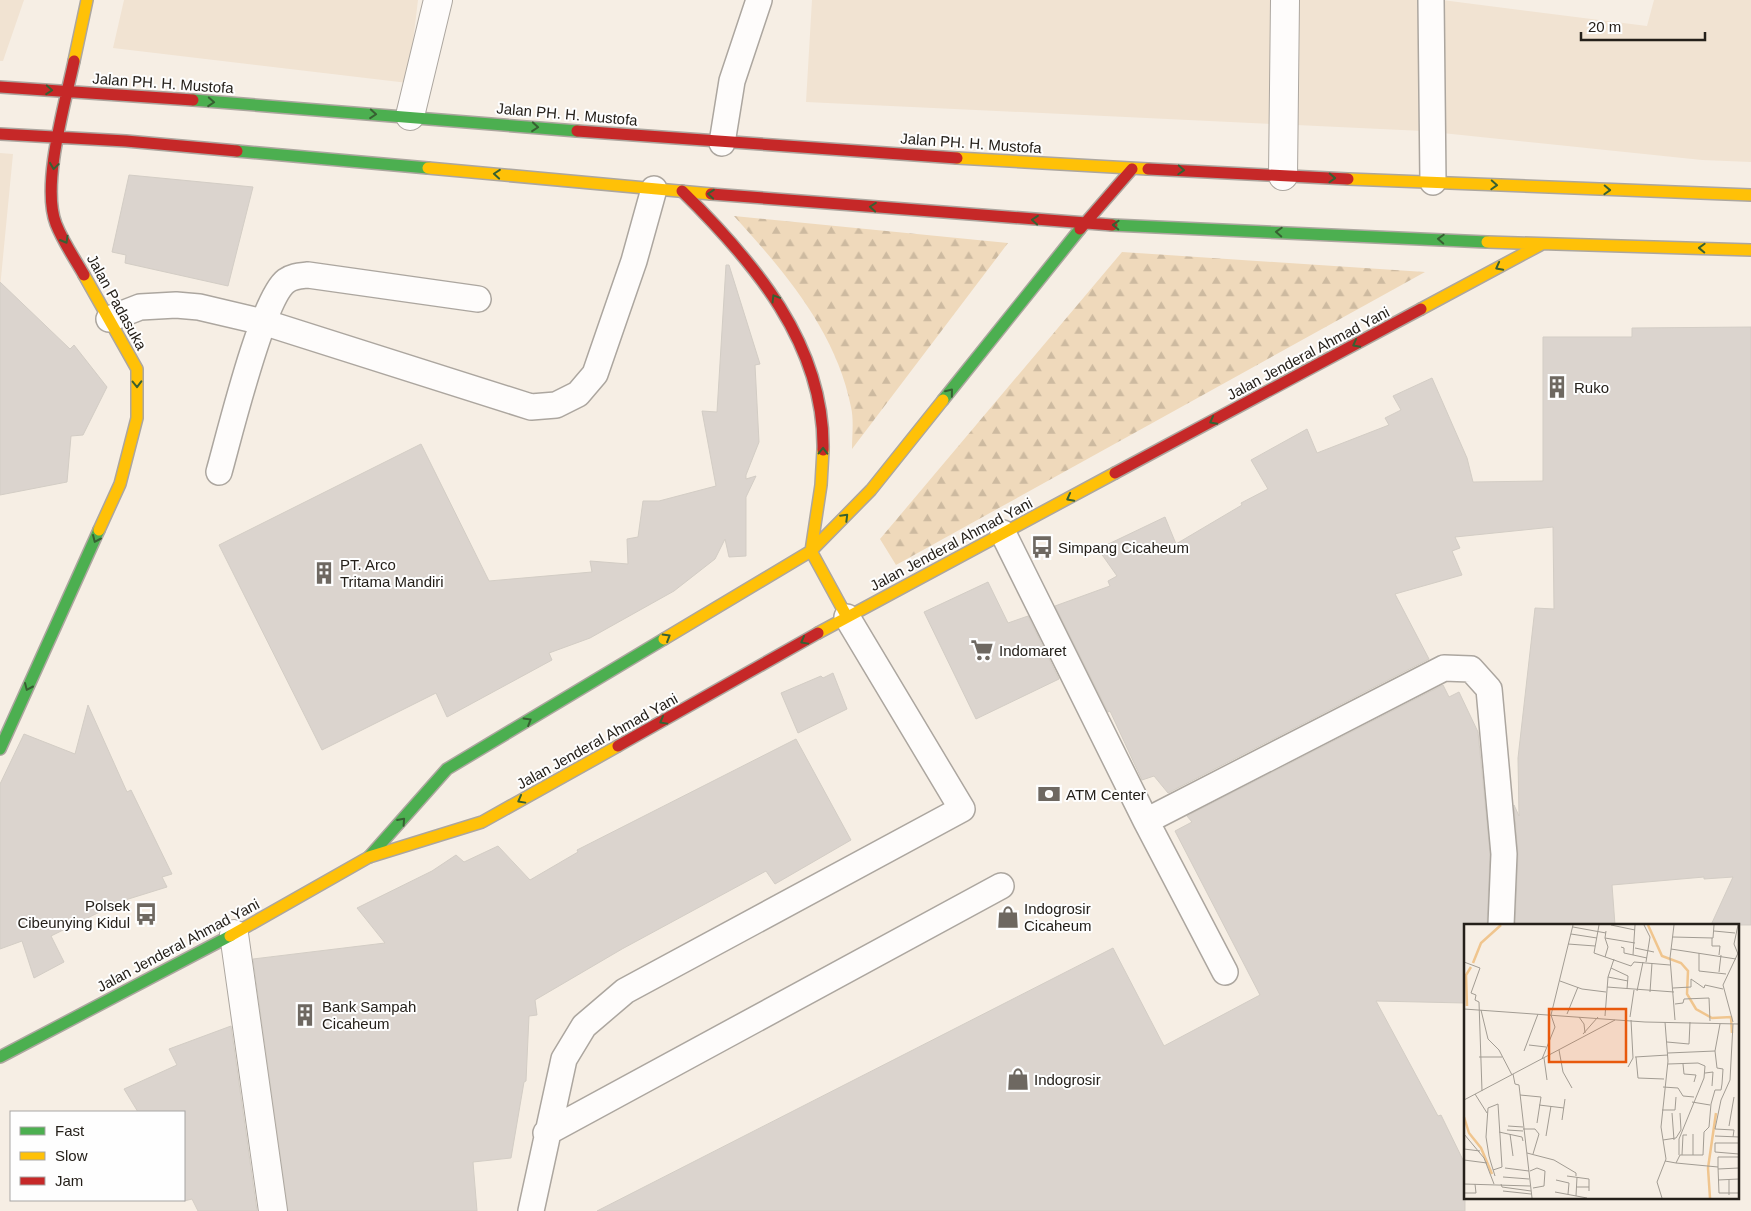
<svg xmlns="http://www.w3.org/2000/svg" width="1751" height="1211" font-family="Helvetica,sans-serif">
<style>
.built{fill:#f1e3d2}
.forest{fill:url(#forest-firs)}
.building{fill:#dbd4ce;stroke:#d3cdc5}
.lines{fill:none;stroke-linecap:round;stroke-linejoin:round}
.lane-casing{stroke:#aca69f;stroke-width:28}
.street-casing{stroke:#aca69f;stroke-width:30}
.fast-casing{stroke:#aca69f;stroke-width:14}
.slow-casing{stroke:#aca69f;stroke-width:14}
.jam-casing{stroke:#aca69f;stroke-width:14}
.lane{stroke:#fefcfb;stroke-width:25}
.street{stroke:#fefcfb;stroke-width:28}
.fast{stroke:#4caf50;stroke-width:11}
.slow{stroke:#ffc107;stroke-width:11}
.jam{stroke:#c62828;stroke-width:11}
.oneway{stroke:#376032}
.labels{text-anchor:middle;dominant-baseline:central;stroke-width:4;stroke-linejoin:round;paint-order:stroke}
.street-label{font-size:15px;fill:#25201a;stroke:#fefefe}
.poi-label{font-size:15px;fill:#25201a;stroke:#fefefe;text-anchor:start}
.inset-river{fill:none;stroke:#f0c58e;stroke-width:2.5}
.inset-road{fill:none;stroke:#a29c93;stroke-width:1}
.view{fill:#e8590c;fill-opacity:0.15;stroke:#e8590c;stroke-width:2.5}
.inset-edge{fill:none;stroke:#25201a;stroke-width:2.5}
</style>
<defs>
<pattern id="forest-firs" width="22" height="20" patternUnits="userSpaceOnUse" patternTransform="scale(1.25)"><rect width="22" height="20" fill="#efd9bb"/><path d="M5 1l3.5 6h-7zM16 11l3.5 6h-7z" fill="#cdbaa0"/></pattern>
</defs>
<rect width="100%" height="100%" fill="#f6eee4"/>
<path class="built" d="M0 0H24L3 61H0Z
M124 0H418L408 83 113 48Z
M812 0H1442L1647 26 1654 0H1751V162L1702 160 1423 131 806 102Z
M0 153 13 154 0 288Z"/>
<path class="forest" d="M734 216 1008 243 852 449C852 436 854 420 851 407 836 331 784 271 734 216Z
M1122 252 1425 272 896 565 880 539Z"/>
<path class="building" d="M129 175 253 187 228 286 125 263 126 255 112 252Z
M726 265H729L760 364 755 365 759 442 746 475V479L756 476 746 497V556L729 557 725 539 715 559 674 591 590 638 549 653 552 660 447 717 436 693 322 750 219 545 421 444 489 581 592 572 590 561 628 564 627 539 638 537 643 501H659L716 486 702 411 717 412Z
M0 282 70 349 74 345 107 387 83 435 71 436 67 482 0 495Z
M1751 327V925H1711L1733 877 1704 879V877L1612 885 1615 925H1515L1518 854 1514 805 1519 816 1518 758 1535 608 1554 609 1553 527 1455 537 1460 548 1452 551 1462 575 1395 594 1429 659 1168 793 1154 776 1142 780 1110 711 1108 712 1055 606 1110 586 1108 581 1117 576 1098 549 1165 517 1176 544 1242 505 1241 503 1268 489 1251 460 1307 429 1317 453 1389 425 1385 418 1401 410 1393 396 1432 378 1467 458 1473 482 1543 481V337H1632V328Z
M988 582 1008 623 1028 616 1059 679 976 719 924 612Z
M833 673 847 709 798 733 781 693 821 676 823 678Z
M1443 685 1449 697 1459 692 1478 732 1490 854 1487 925H1465V1003L1376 1001 1438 1116 1441 1115 1465 1164V1211H597L1113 948 1164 1046 1260 995 1175 831 1192 822 1187 816Z
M88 705 127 792 131 790 172 874 162 877 167 887 122 901 51 936 64 962 34 978 22 941 0 949V784L24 734 75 754Z
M796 739 851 840 775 884 766 871 622 949 535 1000 537 1015 529 1016 526 1081 524 1082 511 1158 473 1162 477 1211H288L253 959 385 943 357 908 432 871 456 855 464 862 498 846 530 880 578 852 577 850Z
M231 1026 257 1211H198L192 1199 184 1201V1112H138L124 1089 177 1065 169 1049Z"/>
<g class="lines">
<defs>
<path id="lane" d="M1431 0 1433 182
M722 143 732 81 759 0
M109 319 140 307 176 305 199 307 263 322 531 407 556 405 578 394 595 374 634 261 654 189
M219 472C229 437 262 299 286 281 293 276 300 276 308 275L478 299
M1003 533 1146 821 1225 972
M1146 821 1444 668 1471 669 1489 689 1504 854 1501 925
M546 1133 1001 886
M531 1211 564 1059 584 1026 625 991 962 809 847 617"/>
<path id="street" d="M410 116 438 0
M1283 176 1285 0
M234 934 273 1211"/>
<path id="fast" d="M193 100 577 131
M237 151 428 168
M1112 225 1487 242
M943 400 1080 229
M0 749 99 530
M369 857 447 769 664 639
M0 1057 230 936"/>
<path id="slow" d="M74 61 87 0
M957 158 1148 169
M428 168 711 194
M1348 179 1751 195
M1487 242 1751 250
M84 275 137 369V418L120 484 99 530
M1421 309 1542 244
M811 551 847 617
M811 551 821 485 823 450
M818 633 1115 473
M664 639 811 551 871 490 943 400
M230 936 369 857 482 822 618 746"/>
<path id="jam" d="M74 61C65 104 41 185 56 224 63 242 75 259 84 275
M0 87 193 100
M577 131 957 158
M0 134 126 141 237 151
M1148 169 1348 179
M682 191C753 261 825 344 823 450
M711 194 1112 225
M1080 229 1132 169
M1115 473 1421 309
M618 746 818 633"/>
</defs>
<use href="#lane" class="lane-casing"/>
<use href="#street" class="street-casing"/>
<use href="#fast" class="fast-casing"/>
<use href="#slow" class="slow-casing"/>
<use href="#jam" class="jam-casing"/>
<use href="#lane" class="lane"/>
<use href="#street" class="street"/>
<use href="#fast" class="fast"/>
<use href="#slow" class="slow"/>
<use href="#jam" class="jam"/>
</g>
<defs><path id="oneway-chevron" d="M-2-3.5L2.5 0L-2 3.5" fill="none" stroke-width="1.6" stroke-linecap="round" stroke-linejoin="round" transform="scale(1.25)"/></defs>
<g class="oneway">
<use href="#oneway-chevron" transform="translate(49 90) rotate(4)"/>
<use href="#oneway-chevron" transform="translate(211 102) rotate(4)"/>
<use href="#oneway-chevron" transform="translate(373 114) rotate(4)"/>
<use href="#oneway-chevron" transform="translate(535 127) rotate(5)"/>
<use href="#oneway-chevron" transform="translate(54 166) rotate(98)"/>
<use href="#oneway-chevron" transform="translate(1181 170) rotate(3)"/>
<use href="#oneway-chevron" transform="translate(497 174) rotate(-175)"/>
<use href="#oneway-chevron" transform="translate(1332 178) rotate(2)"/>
<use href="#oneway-chevron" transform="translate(1494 185) rotate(3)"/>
<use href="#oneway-chevron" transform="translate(1607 190) rotate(2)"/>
<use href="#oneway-chevron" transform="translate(711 194) rotate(-175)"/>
<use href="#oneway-chevron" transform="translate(873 207) rotate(-175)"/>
<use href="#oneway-chevron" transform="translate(1035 220) rotate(-175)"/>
<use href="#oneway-chevron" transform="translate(1116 225) rotate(-178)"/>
<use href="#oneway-chevron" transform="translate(1279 232) rotate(-177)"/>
<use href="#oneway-chevron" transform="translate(1441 239) rotate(-177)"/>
<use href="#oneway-chevron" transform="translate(65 240) rotate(60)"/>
<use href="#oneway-chevron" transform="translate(1702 248) rotate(-178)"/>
<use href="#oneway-chevron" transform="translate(1499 267) rotate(152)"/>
<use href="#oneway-chevron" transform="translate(775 298) rotate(-121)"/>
<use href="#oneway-chevron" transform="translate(1356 344) rotate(152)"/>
<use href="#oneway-chevron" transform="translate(137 384) rotate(89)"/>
<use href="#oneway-chevron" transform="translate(950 392) rotate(-51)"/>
<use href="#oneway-chevron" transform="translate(1213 421) rotate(152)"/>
<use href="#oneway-chevron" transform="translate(823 451) rotate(-89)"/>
<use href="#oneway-chevron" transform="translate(1070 498) rotate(152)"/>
<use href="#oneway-chevron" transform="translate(845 517) rotate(-45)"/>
<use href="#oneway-chevron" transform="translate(96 539) rotate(114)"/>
<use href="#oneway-chevron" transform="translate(667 637) rotate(-31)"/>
<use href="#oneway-chevron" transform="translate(804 641) rotate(151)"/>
<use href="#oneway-chevron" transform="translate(28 687) rotate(114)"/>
<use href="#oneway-chevron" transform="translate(528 721) rotate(-31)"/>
<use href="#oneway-chevron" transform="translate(663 721) rotate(151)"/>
<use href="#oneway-chevron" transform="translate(521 800) rotate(151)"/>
<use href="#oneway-chevron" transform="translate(402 821) rotate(-48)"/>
</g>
<defs>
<symbol id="building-bare" viewBox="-9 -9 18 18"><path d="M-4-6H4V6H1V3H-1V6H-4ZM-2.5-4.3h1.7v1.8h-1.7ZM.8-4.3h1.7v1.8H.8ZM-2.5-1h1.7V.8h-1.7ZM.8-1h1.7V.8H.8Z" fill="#6e6861" stroke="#fefefe" stroke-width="2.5" paint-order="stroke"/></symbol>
<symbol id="bus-bare" viewBox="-9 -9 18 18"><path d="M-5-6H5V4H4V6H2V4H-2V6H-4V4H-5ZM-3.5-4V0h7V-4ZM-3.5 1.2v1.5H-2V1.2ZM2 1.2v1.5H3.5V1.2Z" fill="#6e6861" stroke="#fefefe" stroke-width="2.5" paint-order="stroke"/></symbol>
<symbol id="supermarket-bare" viewBox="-9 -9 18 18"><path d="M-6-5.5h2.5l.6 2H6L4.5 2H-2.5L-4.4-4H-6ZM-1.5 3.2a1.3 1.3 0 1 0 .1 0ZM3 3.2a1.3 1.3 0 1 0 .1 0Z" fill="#6e6861" stroke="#fefefe" stroke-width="2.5" paint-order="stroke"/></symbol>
<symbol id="bank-bare" viewBox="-9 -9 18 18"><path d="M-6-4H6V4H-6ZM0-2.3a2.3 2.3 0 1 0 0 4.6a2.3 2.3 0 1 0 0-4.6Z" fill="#6e6861" stroke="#fefefe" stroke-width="2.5" paint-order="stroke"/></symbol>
<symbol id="shop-bare" viewBox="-9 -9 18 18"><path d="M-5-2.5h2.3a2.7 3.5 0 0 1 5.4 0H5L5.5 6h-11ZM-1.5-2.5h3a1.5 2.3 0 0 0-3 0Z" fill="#6e6861" stroke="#fefefe" stroke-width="2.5" paint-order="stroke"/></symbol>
</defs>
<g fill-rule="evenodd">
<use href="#building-bare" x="1541" y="371" width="32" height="32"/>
<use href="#bus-bare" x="1026" y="531" width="32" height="32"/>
<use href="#building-bare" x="308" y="557" width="32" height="32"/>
<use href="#supermarket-bare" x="966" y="634" width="32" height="32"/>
<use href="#bank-bare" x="1033" y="778" width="32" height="32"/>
<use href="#bus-bare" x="130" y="898" width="32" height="32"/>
<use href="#shop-bare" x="992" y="901" width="32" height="32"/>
<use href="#building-bare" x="289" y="999" width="32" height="32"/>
<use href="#shop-bare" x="1002" y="1063" width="32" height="32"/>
</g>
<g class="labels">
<g class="street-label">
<text transform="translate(163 83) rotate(4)">Jalan PH. H. Mustofa</text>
<text transform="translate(567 114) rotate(5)">Jalan PH. H. Mustofa</text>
<text transform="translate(971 143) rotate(4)">Jalan PH. H. Mustofa</text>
<text transform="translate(117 302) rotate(61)">Jalan Padasuka</text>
<text transform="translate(1308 353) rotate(-28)">Jalan Jenderal Ahmad Yani</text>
<text transform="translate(951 544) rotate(-28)">Jalan Jenderal Ahmad Yani</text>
<text transform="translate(597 741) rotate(-29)">Jalan Jenderal Ahmad Yani</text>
<text transform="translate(178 945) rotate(-28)">Jalan Jenderal Ahmad Yani</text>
</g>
<g class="poi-label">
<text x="1574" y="387">Ruko</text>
<text x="1058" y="547">Simpang Cicaheum</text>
<text x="340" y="564">PT. Arco<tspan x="340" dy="17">Tritama Mandiri</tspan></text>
<text x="999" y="650">Indomaret</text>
<text x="1066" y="794">ATM Center</text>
<text x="130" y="905" text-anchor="end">Polsek<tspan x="130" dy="17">Cibeunying Kidul</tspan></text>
<text x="1024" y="908">Indogrosir<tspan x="1024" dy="17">Cicaheum</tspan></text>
<text x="322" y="1006">Bank Sampah<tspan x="322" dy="17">Cicaheum</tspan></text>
<text x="1034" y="1079">Indogrosir</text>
</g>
</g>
<g transform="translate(1464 924)">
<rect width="275" height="275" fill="#f6eee4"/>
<path class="inset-river" d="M184 1 198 32 217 39 224 47 223 70 232 85 248 94 267 93 268 109M9 39 17 19 37 1M3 82 2 51 7 43M0 193 5 209 17 224 28 250M246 274 244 244 252 189"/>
<path class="inset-road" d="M135 1 130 29 167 42 170 38 206 41M147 1 171 6M180 1 186 13 182 38M210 1 206 34 211 96M109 3 142 9M142 7 141 14 171 19M250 7 271 9M107 10 133 14M209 13 249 14 250 1M141 14 144 23 141 33M248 14V22H256L255 31M104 20 131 22M157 23 160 24V29L183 34M171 24 190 28M207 25 272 35M235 29V47L262 50M274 30 270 20 274 1M169 31 171 1M0 38 16 44 7 69 12 71 11 76 15 78 18 167M147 44 164 52 163 65M255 48 257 31M144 53 164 57M96 57 118 65 142 68M143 63 210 68M209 64 227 63V55L240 64 241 61 259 65M173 67 179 38M186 68 188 39M211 80 219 79 220 75 245 74 246 97M0 85 181 98 275 100M17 86 24 115 35 126 48 151M103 90 114 63M141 92 144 53 150 35M115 93 120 100 121 109M166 93 170 66M269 98 259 61 275 27M119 110 134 93M203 118 225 120 226 98M65 121 82 123M95 126 99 148 108 164M60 127 74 90M204 129 251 127M15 133H38M171 133 204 131M172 133 174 154 200 155M80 134 83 156M78 135 91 103 87 91 109 1M204 140 234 139 241 142 240 154 215 215V231M219 140 220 150 232 151 230 158M164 143 169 134 167 96M241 149 249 148 248 162M49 150 51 160 55 161 68 274M199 163 214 164 219 172 230 173M11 170 23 189M56 171 77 173 73 199M0 176 151 96M228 178 246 181M75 181 100 184M198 186H211L212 173M208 189 210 216M98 196 101 175M44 202 59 203M265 202 270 173M245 203 247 180 251 166H257L258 160 259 145 253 144 251 127 256 100M59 205H71L75 210 69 230M43 206 59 207M35 208 58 213 59 217M0 210 20 234 30 260M46 210 49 232M82 212 87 182M251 212 275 213M269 213 270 206 251 205 257 176 266 156 269 100M199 216 212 214 217 206 216 189M275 219H251V228L275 230M0 225 16 227M63 229 90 236 112 249V252M218 231 219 211H223M229 231V210M275 233H254V243L255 269H275M0 236 23 239M201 237 212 239 216 231H239L240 208 245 203M212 239 254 243M41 244 65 247M254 245 275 244M29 246 38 243 34 180 24 184 22 213 25 232 27 239 31 252M66 247 73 244 81 247 80 262 69 264M103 252 125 255V263M39 253 65 255M265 255V271M92 256 105 259 104 270M254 256 275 255M0 260 66 262M37 260 38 263 67 267M112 263H125V267M39 267 67 270M91 268 123 274M0 269H12L11 260M112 272 113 253M198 274 193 258 202 235 197 203 204 137 201 98"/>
<path class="view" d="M85 85H162V138H85Z"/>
<rect width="275" height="275" class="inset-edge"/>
</g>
<rect x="10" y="1111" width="175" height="90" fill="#fefefe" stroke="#a7a5a3"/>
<rect x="20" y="1127" width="25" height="8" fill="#4caf50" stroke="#a7a5a3"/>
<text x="55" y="1136" font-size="15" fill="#25201a">Fast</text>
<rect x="20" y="1152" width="25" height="8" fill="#ffc107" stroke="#a7a5a3"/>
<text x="55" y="1161" font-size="15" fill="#25201a">Slow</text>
<rect x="20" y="1177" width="25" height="8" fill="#c62828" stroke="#a7a5a3"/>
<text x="55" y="1186" font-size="15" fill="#25201a">Jam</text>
<path d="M1581 32v8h124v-8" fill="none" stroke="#25201a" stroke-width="2.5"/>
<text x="1588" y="32" font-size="15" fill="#25201a" stroke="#fefefe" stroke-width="4" paint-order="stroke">20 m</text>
</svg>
